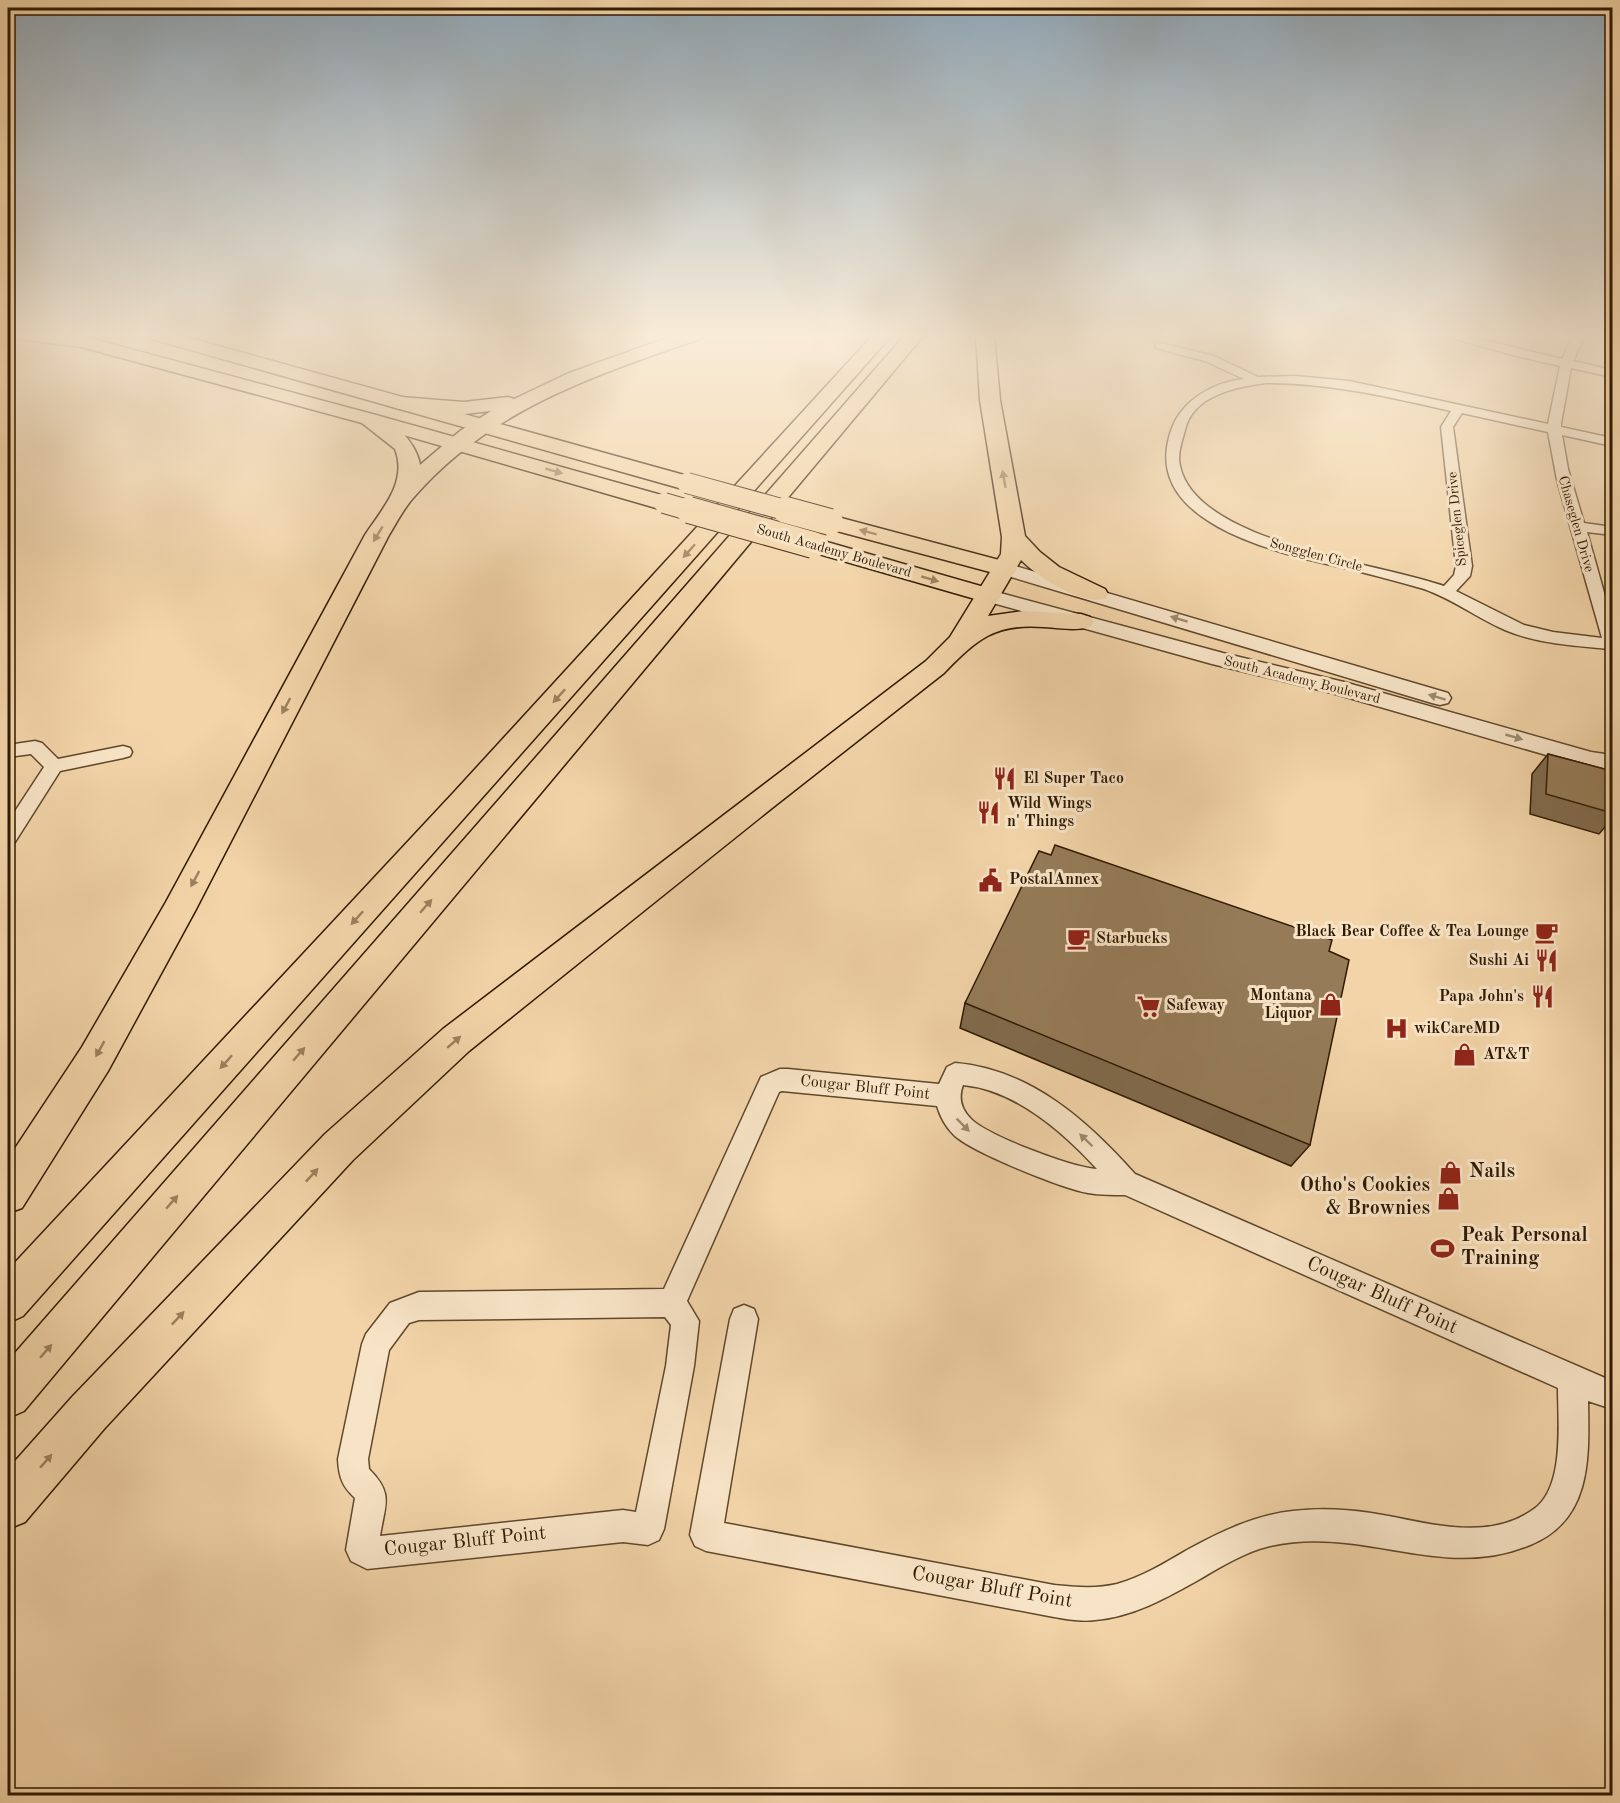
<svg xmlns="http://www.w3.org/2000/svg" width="1620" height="1803" font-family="'Old Standard TT',serif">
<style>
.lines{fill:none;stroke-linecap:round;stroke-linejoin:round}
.minor-casing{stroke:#60482b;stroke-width:3}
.tertiary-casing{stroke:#60482b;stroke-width:3}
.trunk-casing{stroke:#301a01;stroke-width:3}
.motorway-casing{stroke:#301a01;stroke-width:3}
.minor{fill:#f7e3c6;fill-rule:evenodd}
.tertiary{fill:#f7e3c6;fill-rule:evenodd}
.trunk{fill:#f2d4a8;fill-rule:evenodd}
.motorway{fill:#f2d4a8;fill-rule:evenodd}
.trunk-bridge-far1-casing{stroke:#301a01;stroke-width:22;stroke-linecap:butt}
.trunk-bridge-casing{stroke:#301a01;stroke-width:28;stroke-linecap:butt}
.trunk-bridge-far1{stroke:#f2d4a8;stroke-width:20}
.trunk-bridge{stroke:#f2d4a8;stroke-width:26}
.wall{fill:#806a4c;stroke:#301a01;stroke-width:1.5}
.building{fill:#957b58;stroke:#301a01;stroke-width:1.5}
.oneway{fill:#9b805d}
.oneway2{fill:#9d896d}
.labels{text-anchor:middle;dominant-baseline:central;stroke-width:6;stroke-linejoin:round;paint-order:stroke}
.far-street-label{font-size:14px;fill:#301a01;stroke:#f7e3c6}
.poi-label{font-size:16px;font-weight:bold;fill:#301a01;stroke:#f7e3c6;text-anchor:start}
.street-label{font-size:16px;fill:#301a01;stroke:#f7e3c6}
.near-poi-label{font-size:20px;font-weight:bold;fill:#301a01;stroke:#f7e3c6;text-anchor:start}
.near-street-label{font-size:20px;fill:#301a01;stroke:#f7e3c6}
</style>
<rect width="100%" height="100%" fill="#f2d4a8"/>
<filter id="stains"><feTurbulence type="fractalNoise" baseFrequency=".00333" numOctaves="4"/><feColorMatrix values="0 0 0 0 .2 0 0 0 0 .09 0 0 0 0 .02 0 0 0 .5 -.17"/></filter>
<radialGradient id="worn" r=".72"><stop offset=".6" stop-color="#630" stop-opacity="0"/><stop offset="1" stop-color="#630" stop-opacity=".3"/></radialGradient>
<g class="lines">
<defs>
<path id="minor" d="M1442 335H1462L1562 359 1573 335H1585L1573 361 1612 370V377L1571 368 1561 423V427L1612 438V446L1562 435 1568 469 1584 523 1612 527V535L1587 532 1612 621V649C1577 646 1538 644 1505 630 1477 618 1453 599 1424 589 1400 582 1377 576 1353 570 1288 555 1135 526 1172 428 1183 399 1215 382 1244 379L1205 361 1156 348V344L1160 343 1214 356 1258 377 1295 376 1349 381 1548 424 1560 366 1516 356ZM1266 383C1330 383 1389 397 1451 411L1441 427 1456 566 1454 575 1444 586C1380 563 1196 543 1180 466 1177 454 1182 442 1185 430 1193 395 1236 387 1266 383ZM1462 413 1548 432 1557 480 1602 638 1553 632 1524 625 1456 591 1470 576 1472 566 1453 427Z
M35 741 42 743 58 759 123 746 130 748 132 752 130 756 123 758 60 771 15 842 8 844V822L44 767 31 754 8 757V745Z
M955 1063C1030 1069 1088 1121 1135 1174L1612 1381V1409L1588 1401C1589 1458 1592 1520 1530 1545 1442 1582 1363 1525 1270 1546 1245 1552 1222 1566 1200 1579 1168 1597 1133 1617 1095 1620 1081 1622 1067 1619 1054 1617L706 1551 695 1546 690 1535 730 1319 734 1309 744 1305 754 1309 758 1319 724 1523 1054 1585C1076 1587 1096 1589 1117 1584 1142 1577 1165 1563 1187 1550 1220 1532 1255 1515 1293 1511 1319 1508 1345 1509 1371 1513 1424 1521 1485 1544 1534 1509 1565 1487 1558 1422 1558 1388L1125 1195C1113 1195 1100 1195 1088 1193 1064 1189 968 1151 953 1134 946 1127 940 1116 937 1106L782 1091 779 1092 687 1301 699 1321 694 1366 664 1529 659 1540 648 1545 623 1542 367 1569 351 1561 346 1550 355 1498C342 1486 339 1477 338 1459L362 1344 366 1334 390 1303 419 1292 664 1289 761 1077 780 1069H788L939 1084 947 1067ZM963 1085C1016 1090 1063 1132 1097 1169 1073 1168 988 1136 971 1119 961 1109 958 1098 963 1085ZM665 1317 671 1325 666 1366 636 1512 623 1510 380 1536C385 1504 394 1494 369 1469L368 1459 389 1350 409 1323 419 1320Z"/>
<path id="tertiary" d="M1005 563 1448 693 1451 698 1448 703 1440 705 1432 703 998 573 995 569 998 565Z
M989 590 1223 653 1344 682 1591 752 1612 755V771L1591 768 1332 693 1212 664 982 600 979 596 982 592Z"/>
<path id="trunk" d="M16 335H78L376 415 672 498 675 503 672 508 664 510 656 508 362 423 81 347 25 340 19 339Z
M149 335H179L695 478 698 483 695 488 687 490 679 488 152 339Z
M830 515 1014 564 1017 569 1014 574 1005 576 822 527 819 522 822 517Z
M813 538 998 591 1001 596 998 601 989 603 805 550 801 545 805 540Z"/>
<path id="motorway" d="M675 335H703L700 339C595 375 489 410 414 497 404 508 397 522 389 535L195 911 108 1071 22 1208 8 1213V1159L82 1047 166 902 365 535C382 509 408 482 395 449L362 423 359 419 362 415C386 409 417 442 420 465L460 431 491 411 464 414 400 409 393 407 390 403 393 399 400 397 464 402 508 397 514 399 569 373Z
M873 335H892L23 1316 8 1323V1270L455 791Z
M905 335H924L24 1411 8 1418V1361Z
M976 335H994L1000 400 1025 536 1040 552 1059 567 1105 589 1108 594 1105 599C1081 605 1038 577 1021 560L988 616 1023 611 1081 614 1090 617 1094 622 1090 627C1075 631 1059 628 1044 627 995 623 977 639 944 673L772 808 469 1051 353 1160 104 1429 25 1522 8 1529V1469L72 1397 325 1134 443 1029 926 661 950 637 1001 554 1002 537 980 400Z"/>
</defs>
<use href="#minor" class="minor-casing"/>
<use href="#tertiary" class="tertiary-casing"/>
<use href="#trunk" class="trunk-casing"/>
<use href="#motorway" class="motorway-casing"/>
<use href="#minor" class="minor"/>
<use href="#tertiary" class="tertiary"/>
<use href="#trunk" class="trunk"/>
<use href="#motorway" class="motorway"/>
<defs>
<path id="trunk-bridge-far1" d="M687 483 792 512
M664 503 695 512"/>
<path id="trunk-bridge" d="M689 510 813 545
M786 510 830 522"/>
</defs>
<use href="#trunk-bridge-far1" class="trunk-bridge-far1-casing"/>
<use href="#trunk-bridge" class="trunk-bridge-casing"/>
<use href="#trunk-bridge-far1" class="trunk-bridge-far1"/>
<use href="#trunk-bridge" class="trunk-bridge"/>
</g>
<path class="wall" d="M1548 754 1612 771V819L1599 834 1530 814 1532 774Z
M1051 855 1329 951 1310 1145 1291 1166 960 1028 965 1003Z"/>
<path class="building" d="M1548 754 1612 771V813L1546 794Z
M1055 845 1332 940 1329 951 1349 960 1310 1145 965 1003 1039 851 1051 855Z"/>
<defs><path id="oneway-solid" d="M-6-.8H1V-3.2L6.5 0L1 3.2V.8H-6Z" transform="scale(1.5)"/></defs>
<g class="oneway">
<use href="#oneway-solid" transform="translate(554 471) rotate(16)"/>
<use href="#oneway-solid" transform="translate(1004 479) rotate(-100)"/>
<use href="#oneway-solid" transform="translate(868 532) rotate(-165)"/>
<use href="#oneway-solid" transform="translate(378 534) rotate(121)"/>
<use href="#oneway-solid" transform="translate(689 551) rotate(132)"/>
<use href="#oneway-solid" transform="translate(930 579) rotate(16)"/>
<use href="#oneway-solid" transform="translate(559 696) rotate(132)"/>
<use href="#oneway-solid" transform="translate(286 706) rotate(118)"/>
<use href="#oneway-solid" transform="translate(195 879) rotate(118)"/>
<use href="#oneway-solid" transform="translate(426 906) rotate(-49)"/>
<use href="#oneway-solid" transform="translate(357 918) rotate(132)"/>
<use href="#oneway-solid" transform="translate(454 1042) rotate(-41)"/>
<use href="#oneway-solid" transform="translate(100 1049) rotate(119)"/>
<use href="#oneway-solid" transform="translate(299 1054) rotate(-49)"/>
<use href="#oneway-solid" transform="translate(226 1062) rotate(132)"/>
<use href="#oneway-solid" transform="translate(312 1175) rotate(-47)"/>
<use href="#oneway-solid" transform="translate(172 1202) rotate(-49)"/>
<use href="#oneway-solid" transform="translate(178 1318) rotate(-47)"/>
<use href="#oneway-solid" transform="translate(46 1351) rotate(-49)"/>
<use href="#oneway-solid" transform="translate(46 1461) rotate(-49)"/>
</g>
<g class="oneway2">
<use href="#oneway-solid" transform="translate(1179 619) rotate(-163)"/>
<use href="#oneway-solid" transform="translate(1437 697) rotate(-163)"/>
<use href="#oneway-solid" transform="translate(1514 737) rotate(16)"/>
<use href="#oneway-solid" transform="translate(963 1125) rotate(45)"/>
<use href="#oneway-solid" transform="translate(1086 1140) rotate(-136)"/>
</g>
<linearGradient id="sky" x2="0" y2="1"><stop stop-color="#91a8b8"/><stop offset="0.57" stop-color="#f9ecd8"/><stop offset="1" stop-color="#f9ecd8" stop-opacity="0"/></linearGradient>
<rect width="1620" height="588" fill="url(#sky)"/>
<defs>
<symbol id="restaurant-bare" viewBox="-9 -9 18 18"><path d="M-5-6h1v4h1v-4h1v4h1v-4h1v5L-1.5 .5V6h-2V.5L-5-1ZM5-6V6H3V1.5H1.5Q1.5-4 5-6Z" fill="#8f2418" stroke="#f7e3c6" stroke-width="2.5" paint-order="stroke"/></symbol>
<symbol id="civic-bare" viewBox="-9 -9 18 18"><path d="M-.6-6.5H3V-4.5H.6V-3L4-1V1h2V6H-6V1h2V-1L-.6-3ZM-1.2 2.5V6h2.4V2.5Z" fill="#8f2418" stroke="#f7e3c6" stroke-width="2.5" paint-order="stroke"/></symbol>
<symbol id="cafe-bare" viewBox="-9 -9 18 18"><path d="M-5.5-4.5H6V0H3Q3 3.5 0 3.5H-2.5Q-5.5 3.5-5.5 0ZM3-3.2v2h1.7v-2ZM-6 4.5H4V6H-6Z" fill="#8f2418" stroke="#f7e3c6" stroke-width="2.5" paint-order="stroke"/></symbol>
<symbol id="shop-bare" viewBox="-9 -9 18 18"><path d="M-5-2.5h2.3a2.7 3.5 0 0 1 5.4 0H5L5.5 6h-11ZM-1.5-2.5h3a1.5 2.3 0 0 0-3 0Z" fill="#8f2418" stroke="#f7e3c6" stroke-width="2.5" paint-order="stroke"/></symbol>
<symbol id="supermarket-bare" viewBox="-9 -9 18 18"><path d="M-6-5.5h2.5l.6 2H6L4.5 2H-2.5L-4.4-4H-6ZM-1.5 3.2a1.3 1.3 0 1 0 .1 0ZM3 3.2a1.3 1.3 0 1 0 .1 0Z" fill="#8f2418" stroke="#f7e3c6" stroke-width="2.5" paint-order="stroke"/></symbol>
<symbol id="hospital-bare" viewBox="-9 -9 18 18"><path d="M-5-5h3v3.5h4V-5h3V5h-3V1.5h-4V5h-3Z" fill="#8f2418" stroke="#f7e3c6" stroke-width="2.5" paint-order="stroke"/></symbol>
<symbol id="stadium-bare" viewBox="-9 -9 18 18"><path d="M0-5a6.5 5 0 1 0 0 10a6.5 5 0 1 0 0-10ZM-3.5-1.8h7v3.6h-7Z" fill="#8f2418" stroke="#f7e3c6" stroke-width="2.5" paint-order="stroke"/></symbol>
</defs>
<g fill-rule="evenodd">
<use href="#restaurant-bare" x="988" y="762" width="33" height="33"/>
<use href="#restaurant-bare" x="972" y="796" width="33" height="33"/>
<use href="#civic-bare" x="974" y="864" width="33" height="33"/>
<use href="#cafe-bare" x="1530" y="916" width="33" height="33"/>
<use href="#cafe-bare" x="1062" y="922" width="33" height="33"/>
<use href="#restaurant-bare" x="1530" y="944" width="33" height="33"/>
<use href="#restaurant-bare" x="1526" y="980" width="33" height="33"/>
<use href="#shop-bare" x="1314" y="988" width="33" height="33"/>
<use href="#supermarket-bare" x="1132" y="990" width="33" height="33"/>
<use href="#hospital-bare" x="1380" y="1012" width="33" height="33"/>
<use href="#shop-bare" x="1448" y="1038" width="33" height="33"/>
<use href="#shop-bare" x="1434" y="1156" width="33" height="33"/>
<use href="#shop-bare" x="1432" y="1182" width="33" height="33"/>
<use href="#stadium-bare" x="1426" y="1232" width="33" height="33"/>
</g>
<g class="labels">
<g class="far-street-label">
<text transform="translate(1457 519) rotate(-96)">Spiceglen Drive</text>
<text transform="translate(1576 524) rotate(74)">Chaseglen Drive</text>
<text transform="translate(834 551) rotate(16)">South Academy Boulevard</text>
<text transform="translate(1316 555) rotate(15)">Songglen Circle</text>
<text transform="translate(1302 680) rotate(14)">South Academy Boulevard</text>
</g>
<g class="poi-label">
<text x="1023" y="779">El Super Taco</text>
<text x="1007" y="804">Wild Wings<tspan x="1007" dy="18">n' Things</tspan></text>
<text x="1009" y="880">PostalAnnex</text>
<text x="1529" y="932" text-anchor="end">Black Bear Coffee &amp; Tea Lounge</text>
<text x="1096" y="939">Starbucks</text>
<text x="1529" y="961" text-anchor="end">Sushi Ai</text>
<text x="1312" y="996" text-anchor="end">Montana<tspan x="1312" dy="18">Liquor</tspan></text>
<text x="1524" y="997" text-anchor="end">Papa John's</text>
<text x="1166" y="1006">Safeway</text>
<text x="1414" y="1029">wikCareMD</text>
<text x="1483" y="1055">AT&amp;T</text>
</g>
<g class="street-label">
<text transform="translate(865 1088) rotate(6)">Cougar Bluff Point</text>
</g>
<g class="near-poi-label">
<text x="1469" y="1172">Nails</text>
<text x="1430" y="1186" text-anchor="end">Otho's Cookies<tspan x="1430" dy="23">&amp; Brownies</tspan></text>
<text x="1461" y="1236">Peak Personal<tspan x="1461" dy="23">Training</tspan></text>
</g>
<g class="near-street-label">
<text transform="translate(1382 1296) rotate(24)">Cougar Bluff Point</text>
<text transform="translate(465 1542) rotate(-6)">Cougar Bluff Point</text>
<text transform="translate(992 1588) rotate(10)">Cougar Bluff Point</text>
</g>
</g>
<rect width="1620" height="1803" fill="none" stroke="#f2d4a8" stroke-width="30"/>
<rect x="9" y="9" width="1602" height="1785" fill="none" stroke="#301a01" stroke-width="3"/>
<rect x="15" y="15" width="1590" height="1773" fill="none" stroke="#301a01" stroke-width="1.5"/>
<rect width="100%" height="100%" filter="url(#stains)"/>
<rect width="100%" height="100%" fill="url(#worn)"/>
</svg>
